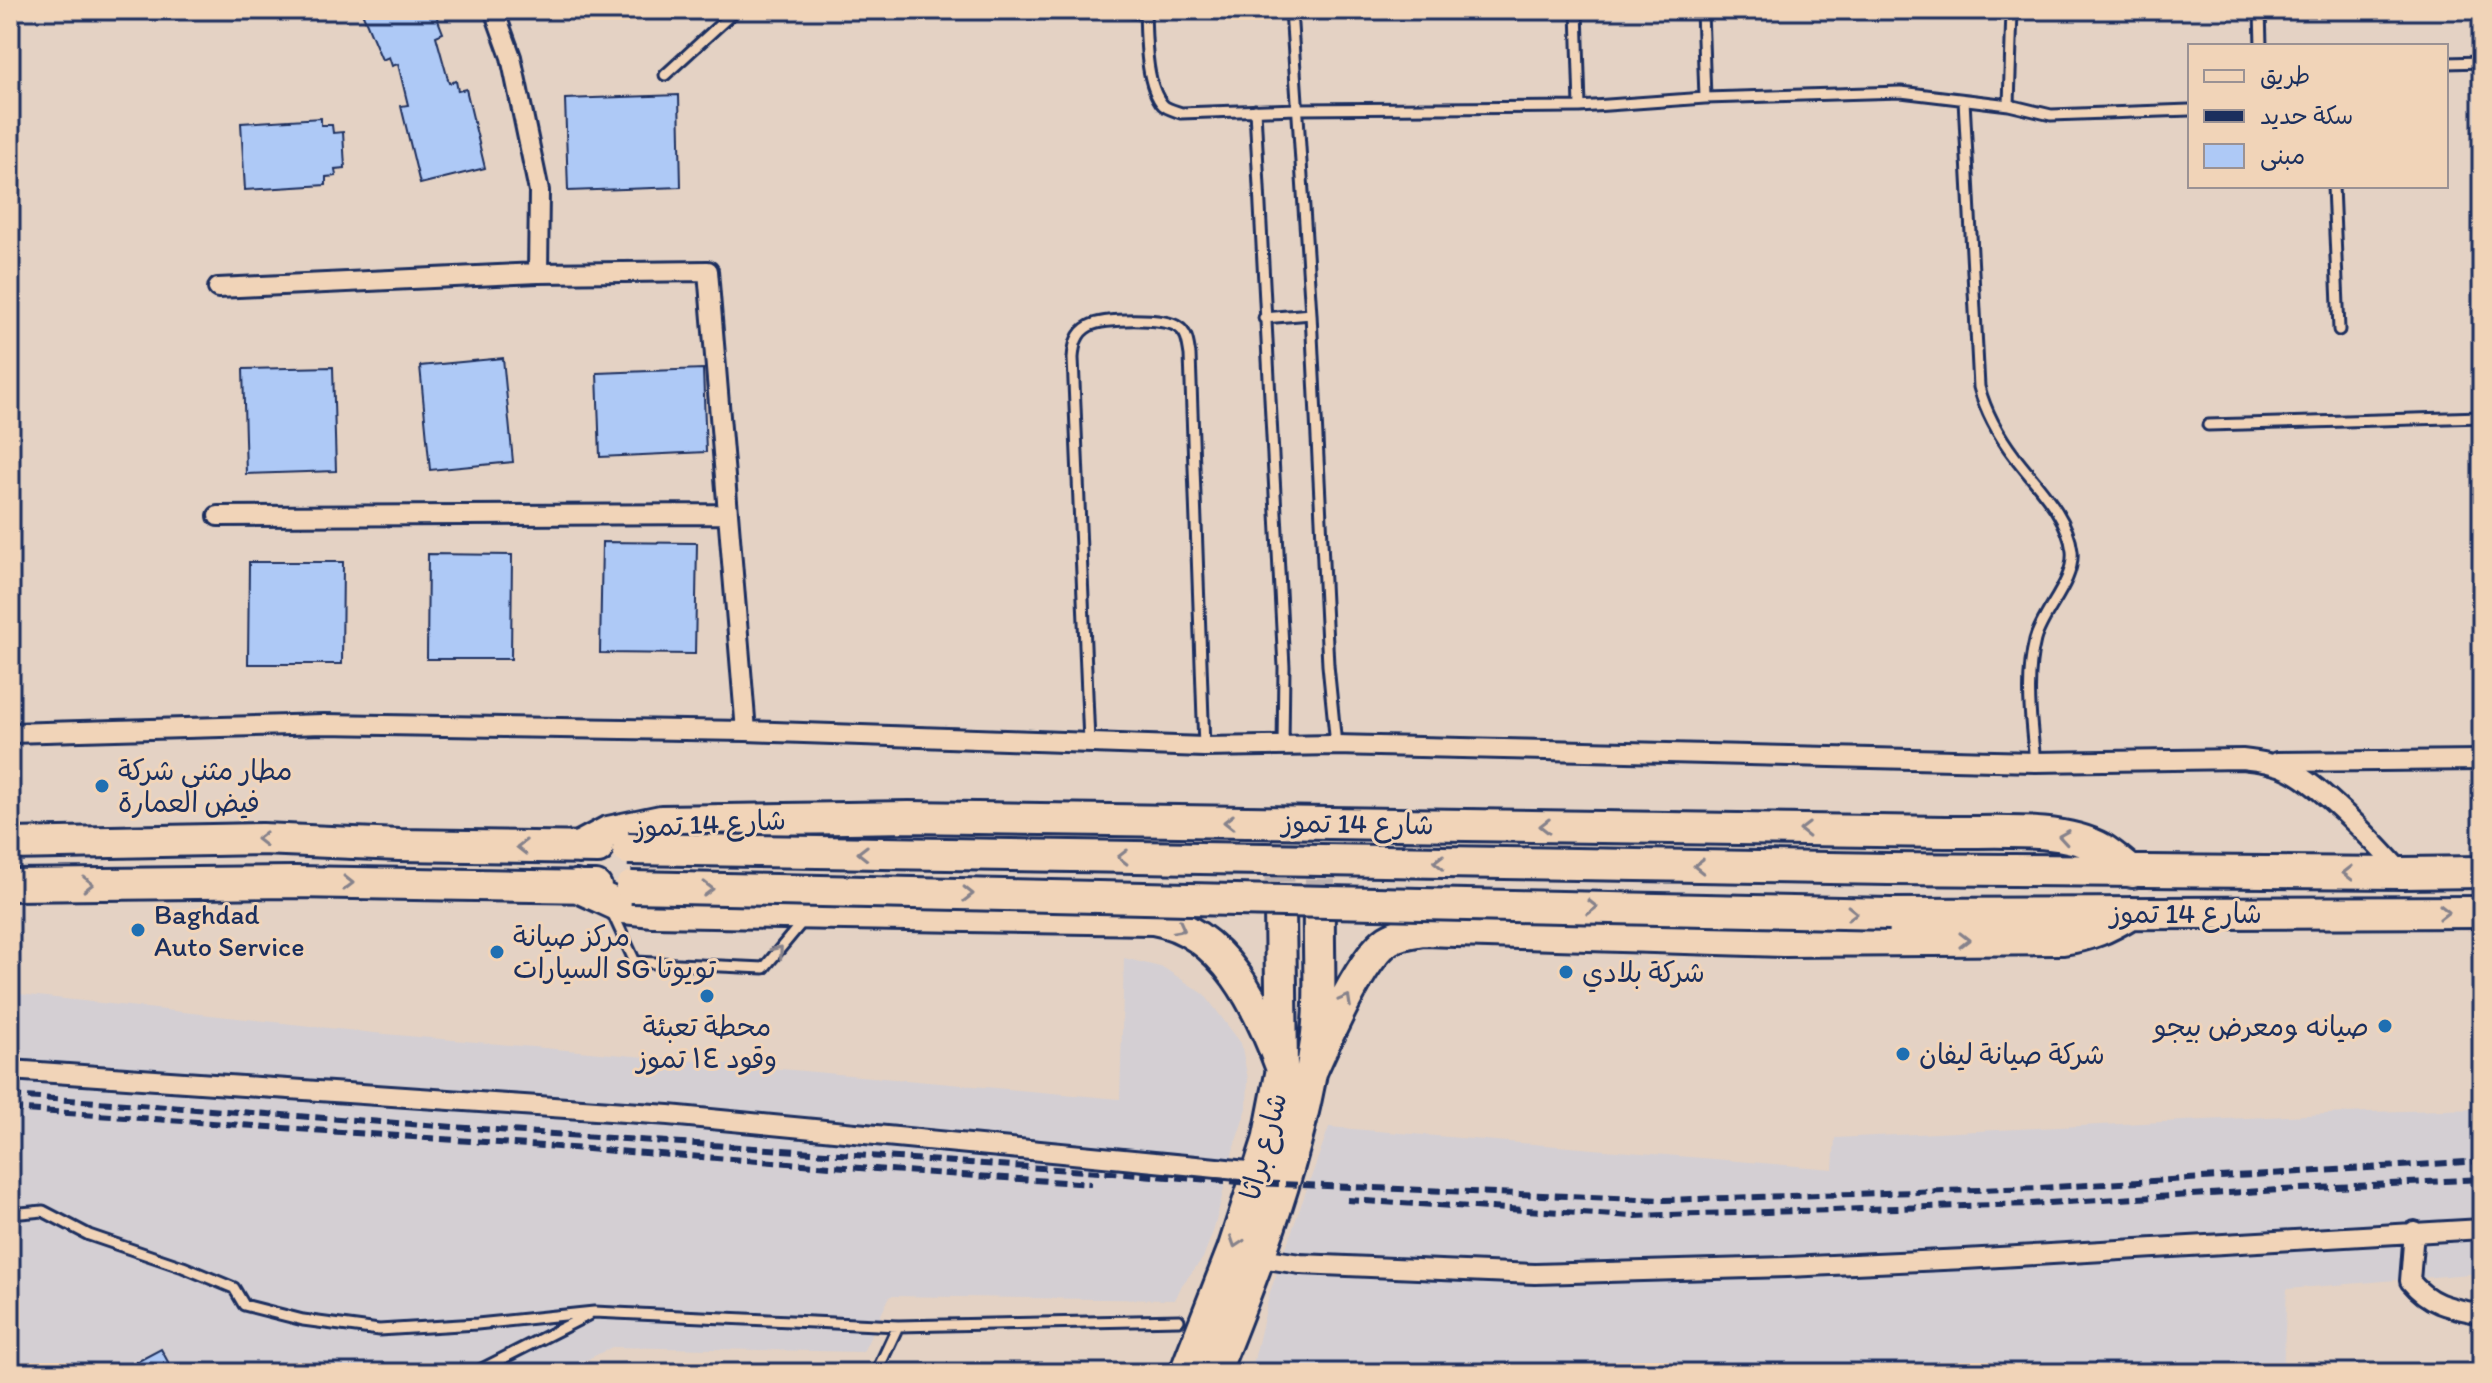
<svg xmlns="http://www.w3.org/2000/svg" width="2492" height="1383" font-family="Itim,'Playpen Sans Arabic',sans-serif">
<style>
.built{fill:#d4cfd3}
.building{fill:#aec9f6;stroke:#1b2f5e;stroke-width:2}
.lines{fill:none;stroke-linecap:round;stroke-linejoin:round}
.primary-tunnel{stroke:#bcb1b0;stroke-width:30;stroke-dasharray:30 15;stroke-linecap:butt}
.lane-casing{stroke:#1b2f5e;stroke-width:15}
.street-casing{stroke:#1b2f5e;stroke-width:24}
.primary-casing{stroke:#1b2f5e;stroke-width:36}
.lane{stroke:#f1d4b8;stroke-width:9}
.street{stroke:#f1d4b8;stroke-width:18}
.primary{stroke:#f1d4b8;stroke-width:30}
.rail{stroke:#1b2f5e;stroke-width:6;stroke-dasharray:12 6;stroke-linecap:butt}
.primary-bridge-casing{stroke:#1b2f5e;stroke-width:36;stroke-linecap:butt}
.primary-bridge{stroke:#f1d4b8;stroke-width:30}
.oneway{stroke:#86828b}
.poi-dot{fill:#1f6fb2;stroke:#f1d4b8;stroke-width:3}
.labels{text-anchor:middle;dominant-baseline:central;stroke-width:6;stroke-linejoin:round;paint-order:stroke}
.poi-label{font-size:28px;fill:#1b2f5e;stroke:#f1d4b8;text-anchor:start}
.street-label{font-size:28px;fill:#1b2f5e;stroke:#f1d4b8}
</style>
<rect width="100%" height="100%" fill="#e4d2c4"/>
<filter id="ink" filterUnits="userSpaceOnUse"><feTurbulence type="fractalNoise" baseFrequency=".0125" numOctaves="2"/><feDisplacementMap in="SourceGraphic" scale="16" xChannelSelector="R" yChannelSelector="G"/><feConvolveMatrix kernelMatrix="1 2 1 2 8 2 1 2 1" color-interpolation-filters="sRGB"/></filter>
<g filter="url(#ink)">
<path class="built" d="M1124 958 1164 968 1204 994 1241 1043 1248 1079 1247 1108 1234 1147 1214 1229 1203 1258 1182 1285 1175 1300 890 1296 863 1352 612 1347 561 1373H10V993L374 1033 1120 1099Z
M2482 1109V1273L2287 1289 2283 1371 2303 1373H1251L1270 1292 1329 1127 1833 1169 1835 1138 2367 1112Z"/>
<path class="building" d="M361 10H434L443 33 436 36 449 83 456 81 458 91 466 89 485 168 420 184 401 106 408 105 398 64 392 66 389 57 382 60Z
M679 95 681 187 568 191 565 99Z
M321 118V125H332L333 133 343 132 345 168 335 169 336 176 326 177V185L245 190 241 123Z
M503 358 513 462 430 470 420 366Z
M333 367 336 471 246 474 243 369Z
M703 369 706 452 600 457 597 373Z
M602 542 697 543 695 654 600 653Z
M428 554 512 555 511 659H427Z
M249 562H343L342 664H248Z
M161 1349 174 1373H116Z"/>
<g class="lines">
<path class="primary-tunnel" d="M1279 852 1280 908
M1319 909 1321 852"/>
<defs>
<path id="lane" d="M1121 10 1145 14
M1145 10C1146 36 1145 85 1163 105 1167 109 1176 111 1181 113L1297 109 1580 107 1705 98 1901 92 2009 105 2051 115 2190 110
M1291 10 1311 314 1328 665 1336 745
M1577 10 1580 107
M1702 10 1705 98
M2260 10 2261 46
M2446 63 2482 62
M665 75 736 10
M1964 100 1979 387C1986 413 1999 436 2015 457 2036 485 2068 515 2072 551 2075 582 2043 611 2035 640 2025 680 2031 722 2035 762
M2009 105 2012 10
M1255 110 1284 667 1283 746
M2333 186 2339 330
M1264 318 1311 314
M2208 425 2482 417
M1089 742 1073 358C1074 345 1076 333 1089 326 1103 318 1165 317 1178 327 1188 333 1188 345 1190 355L1204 747
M612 912 635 962 764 968 803 921
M10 1214 43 1211 89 1235 183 1267 234 1288 244 1305 303 1320 379 1330 477 1324 594 1312 898 1326 1179 1320
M474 1373 588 1315
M876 1373 898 1326"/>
<path id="street" d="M494 10 511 57 539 191 538 273
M218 288 538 273 708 271 746 731
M218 516 728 514
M10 733 324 724 746 731 1204 747 1336 745 2035 762 2242 759C2259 761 2275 763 2291 771 2323 787 2377 845 2402 873
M2277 762 2482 760
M10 1070 669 1115 1258 1172
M2414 1231 2410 1281C2431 1306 2451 1308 2482 1314
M1260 1258 1300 1264 1535 1274 1787 1267 1965 1259 2482 1229"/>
<path id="primary" d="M10 844 262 839 399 845 598 848
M578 848 608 832 661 821 909 817 1946 832C1992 833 2061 826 2102 849 2113 856 2123 865 2132 872
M1889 869 2402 873 2482 872
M10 885 294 882 596 887
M576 886 624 908 653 911 1153 919C1225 931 1260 1009 1282 1069
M1890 914 2482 912
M1312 1070C1326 1039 1361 958 1388 940 1399 933 1411 932 1424 930L1783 941 2062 939C2089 936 2108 927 2131 913
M1185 1373 1233 1250 1268 1141 1282 1069 1280 908
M1214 1373C1257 1266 1300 1157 1316 1042 1322 999 1318 952 1319 909"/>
</defs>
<use href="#lane" class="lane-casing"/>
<use href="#street" class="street-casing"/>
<use href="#primary" class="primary-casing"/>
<use href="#lane" class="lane"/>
<use href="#street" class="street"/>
<use href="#primary" class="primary"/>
<path class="rail" d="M10 1096 1255 1183 1664 1200 2039 1188 2482 1161
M10 1109 1091 1184
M1347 1200 1634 1216 2029 1204 2482 1179"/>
<defs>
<path id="primary-bridge" d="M628 849 1889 869
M631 887 1890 914"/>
</defs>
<use href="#primary-bridge" class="primary-bridge-casing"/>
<use href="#primary-bridge" class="primary-bridge"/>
</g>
<defs><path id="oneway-chevron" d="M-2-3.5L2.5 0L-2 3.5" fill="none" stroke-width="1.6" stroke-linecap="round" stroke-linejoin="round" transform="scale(2)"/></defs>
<g class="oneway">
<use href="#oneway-chevron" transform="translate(1229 822) rotate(-179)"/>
<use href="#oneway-chevron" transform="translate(1545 826) rotate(-179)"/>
<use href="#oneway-chevron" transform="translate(1805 830) rotate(-179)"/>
<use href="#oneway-chevron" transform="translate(2064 837) rotate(-171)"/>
<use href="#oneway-chevron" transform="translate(262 839) rotate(-180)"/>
<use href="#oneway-chevron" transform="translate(522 847) rotate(-179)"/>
<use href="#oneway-chevron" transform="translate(863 853) rotate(-179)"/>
<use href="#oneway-chevron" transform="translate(1123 857) rotate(-179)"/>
<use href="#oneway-chevron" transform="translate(1439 862) rotate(-179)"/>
<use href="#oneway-chevron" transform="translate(1699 866) rotate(-179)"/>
<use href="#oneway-chevron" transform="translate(2348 873) rotate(-180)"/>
<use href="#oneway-chevron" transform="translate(348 883) rotate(1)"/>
<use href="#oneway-chevron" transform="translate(88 884) rotate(-1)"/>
<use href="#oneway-chevron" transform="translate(708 889) rotate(1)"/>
<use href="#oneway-chevron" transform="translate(968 894) rotate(1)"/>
<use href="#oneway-chevron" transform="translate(1592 907) rotate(1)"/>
<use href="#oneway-chevron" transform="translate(2444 912)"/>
<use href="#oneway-chevron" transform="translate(1852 913) rotate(1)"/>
<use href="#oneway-chevron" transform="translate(1180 928) rotate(28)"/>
<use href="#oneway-chevron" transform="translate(1964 940)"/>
<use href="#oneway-chevron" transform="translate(778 951) rotate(-50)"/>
<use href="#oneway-chevron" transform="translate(1346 1000) rotate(-61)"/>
<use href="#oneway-chevron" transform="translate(1236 1242) rotate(109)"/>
</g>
</g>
<g class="poi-dot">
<circle cx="102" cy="786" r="8"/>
<circle cx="138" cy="930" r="8"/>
<circle cx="497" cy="952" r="8"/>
<circle cx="1566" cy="972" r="8"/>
<circle cx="707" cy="996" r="8"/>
<circle cx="2385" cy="1026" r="8"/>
<circle cx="1903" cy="1054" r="8"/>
</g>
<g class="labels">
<g class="poi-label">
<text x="118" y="770">مطار مثنى شركة<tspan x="118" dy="32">فيض العمارة</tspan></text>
<text x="154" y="914">Baghdad<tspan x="154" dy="32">Auto Service</tspan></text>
<text x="513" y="936">مركز صيانة<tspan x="513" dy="32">السيارات SG تويوتا</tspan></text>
<text x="1582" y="972">شركة بلادي</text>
<text x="707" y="1026" text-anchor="middle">محطة تعبئة<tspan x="707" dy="32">وقود ١٤ تموز</tspan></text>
<text x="2369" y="1026" text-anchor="end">صيانه ومعرض بيجو</text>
<text x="1919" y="1054">شركة صيانة ليفان</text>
</g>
<g class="street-label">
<text transform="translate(710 823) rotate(-3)">شارع 14 تموز</text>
<text transform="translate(1358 823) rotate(1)">شارع 14 تموز</text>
<text x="2186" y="913">شارع 14 تموز</text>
<text transform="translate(1263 1146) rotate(-75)">شارع براثا</text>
</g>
</g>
<rect width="2492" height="1383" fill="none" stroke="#f1d4b8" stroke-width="40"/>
<rect x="20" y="20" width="2452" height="1343" fill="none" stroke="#1b2f5e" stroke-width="3" filter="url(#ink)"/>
<rect x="2188" y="44" width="260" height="144" fill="#f1d4b8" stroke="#9b9294" stroke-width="2"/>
<rect x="2204" y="70" width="40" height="12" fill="#f1d4b8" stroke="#9b9294" stroke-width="2"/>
<text x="2260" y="84" font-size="24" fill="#1b2f5e">طريق</text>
<rect x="2204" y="110" width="40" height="12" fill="#1b2f5e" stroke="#9b9294" stroke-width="2"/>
<text x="2260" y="124" font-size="24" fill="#1b2f5e">سكة حديد</text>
<rect x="2204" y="144" width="40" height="24" fill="#aec9f6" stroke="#9b9294" stroke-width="2"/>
<text x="2260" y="164" font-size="24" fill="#1b2f5e">مبنى</text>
</svg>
